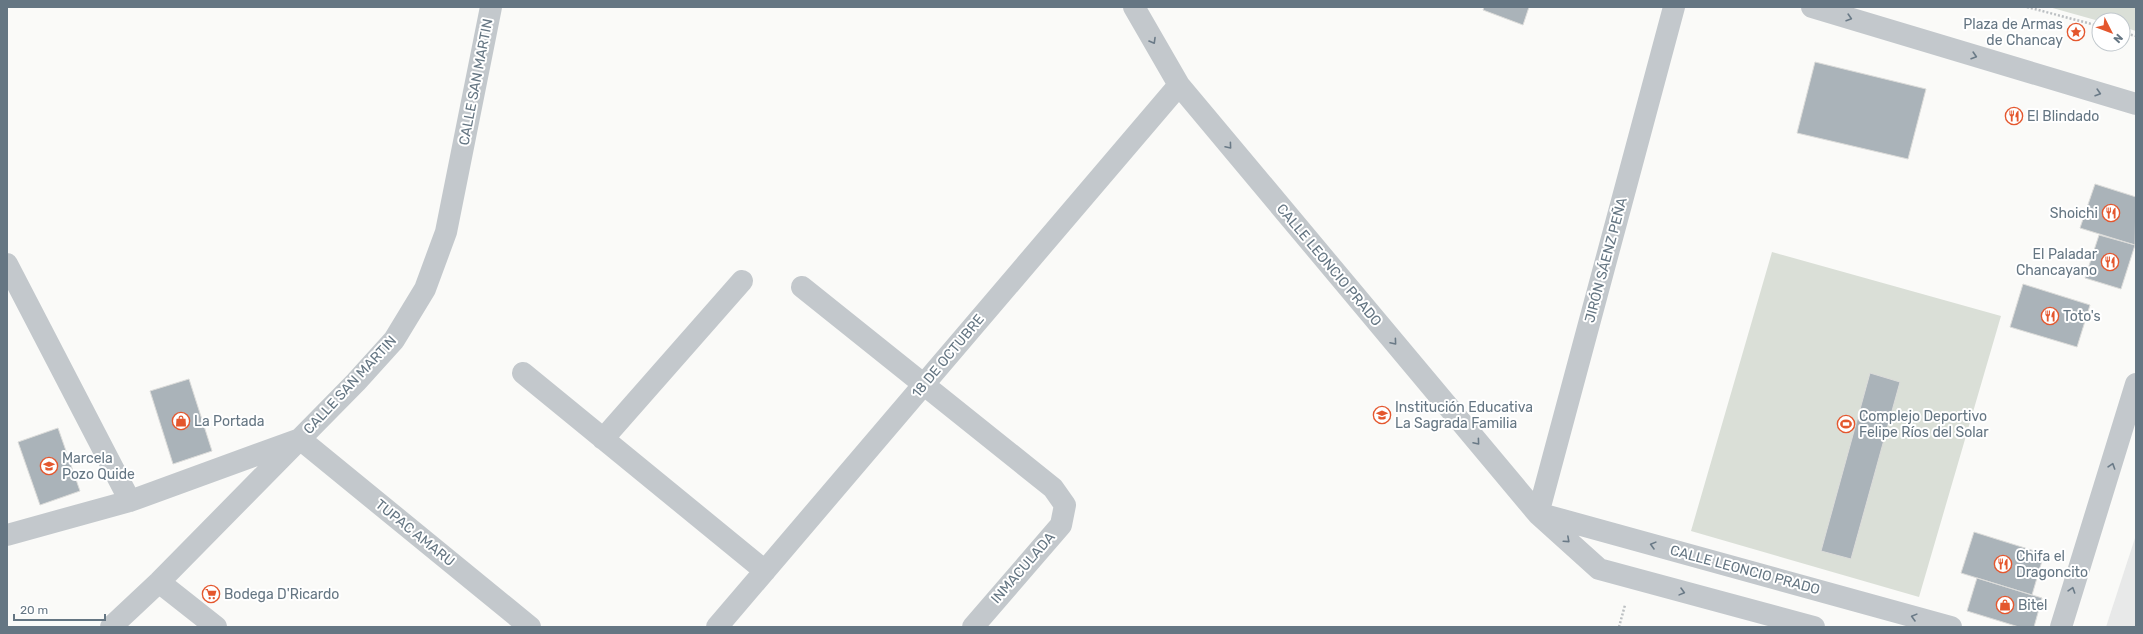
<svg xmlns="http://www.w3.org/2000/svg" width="2143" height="634" font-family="Rubik,sans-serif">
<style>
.built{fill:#e8e9e9}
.green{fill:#dadfd7}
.building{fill:#aab3b9;stroke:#dcdcda}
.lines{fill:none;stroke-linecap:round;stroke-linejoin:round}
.path{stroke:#bbbfc2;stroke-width:2.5;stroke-dasharray:2 2;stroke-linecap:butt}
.minor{stroke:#c3c8cc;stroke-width:22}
.oneway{stroke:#6a7a87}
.labels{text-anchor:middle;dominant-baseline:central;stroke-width:4;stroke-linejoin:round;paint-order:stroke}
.poi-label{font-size:14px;fill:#657683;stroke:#fff;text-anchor:start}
.street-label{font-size:14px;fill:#657683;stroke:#fff}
</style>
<rect width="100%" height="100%" fill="#fafaf8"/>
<path class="built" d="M2136 535V627H2106Z"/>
<path class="green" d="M2049 7H2136V31L2123 27V20L2099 21Z
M1772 252 2001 316 1919 597 1691 531Z"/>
<path class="building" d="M1484 7H1529L1523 25 1483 10Z
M1815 62 1926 89 1908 159 1797 133Z
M2095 184 2136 197 2135 245 2080 228Z
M2099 235 2135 245 2121 289 2085 278Z
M2023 284 2090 305 2077 347 2010 327Z
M1870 373 1900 382 1851 559 1821 551Z
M189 379 212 451 173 464 150 391Z
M58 428 80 491 40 505 18 442Z
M1974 532 2044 554 2032 595 1961 573Z
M1977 578 2042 598 2034 627H2019L1967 611Z"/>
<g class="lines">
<path class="path" d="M2027 7 2099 26
M2123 33 2136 36
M1619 627 1625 605"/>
<path class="minor" d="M1134 7 1179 85 1538 514 1599 569 1814 627
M1812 7 2136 104
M7 264 130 501
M802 287 1053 488 1065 505 1061 525 973 627
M523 373 765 571
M603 439 742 281
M1538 514 1674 7
M1541 514 1951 627
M7 535 130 501 300 439 530 627
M159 582 216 627
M111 627 159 582 356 382 394 340 425 289 446 232 491 7
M717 627 1179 85
M2061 627 2136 384"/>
</g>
<defs><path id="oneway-chevron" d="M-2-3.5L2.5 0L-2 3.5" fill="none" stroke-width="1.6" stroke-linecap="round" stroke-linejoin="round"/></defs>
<g class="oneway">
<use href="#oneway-chevron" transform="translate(1849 18) rotate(17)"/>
<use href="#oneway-chevron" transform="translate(1153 41) rotate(60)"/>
<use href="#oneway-chevron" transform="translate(1974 56) rotate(17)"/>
<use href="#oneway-chevron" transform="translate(2098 93) rotate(17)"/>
<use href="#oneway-chevron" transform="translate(1229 146) rotate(50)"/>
<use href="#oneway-chevron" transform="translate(1394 342) rotate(50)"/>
<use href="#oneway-chevron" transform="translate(1477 442) rotate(50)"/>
<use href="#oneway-chevron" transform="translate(2112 466) rotate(-72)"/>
<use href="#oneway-chevron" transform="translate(1567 540) rotate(42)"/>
<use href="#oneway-chevron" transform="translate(1653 545) rotate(-165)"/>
<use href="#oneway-chevron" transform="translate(2072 590) rotate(-72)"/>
<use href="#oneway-chevron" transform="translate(1682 592) rotate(15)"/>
<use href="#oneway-chevron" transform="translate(1914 617) rotate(-165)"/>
</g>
<defs>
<symbol id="sight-ring" viewBox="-11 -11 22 22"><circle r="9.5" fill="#fff" stroke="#e4572e" stroke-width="1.5"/><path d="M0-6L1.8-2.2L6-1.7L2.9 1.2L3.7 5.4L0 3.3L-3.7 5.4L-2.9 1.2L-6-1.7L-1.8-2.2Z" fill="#e4572e"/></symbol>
<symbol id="restaurant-ring" viewBox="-11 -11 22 22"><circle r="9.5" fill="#fff" stroke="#e4572e" stroke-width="1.5"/><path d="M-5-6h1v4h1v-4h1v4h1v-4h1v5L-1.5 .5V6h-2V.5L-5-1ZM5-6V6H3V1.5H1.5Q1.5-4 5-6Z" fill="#e4572e"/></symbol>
<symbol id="school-ring" viewBox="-11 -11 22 22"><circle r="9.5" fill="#fff" stroke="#e4572e" stroke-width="1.5"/><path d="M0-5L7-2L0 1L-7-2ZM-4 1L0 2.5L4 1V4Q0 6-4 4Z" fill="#e4572e"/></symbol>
<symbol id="shop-ring" viewBox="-11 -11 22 22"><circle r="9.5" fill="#fff" stroke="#e4572e" stroke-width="1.5"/><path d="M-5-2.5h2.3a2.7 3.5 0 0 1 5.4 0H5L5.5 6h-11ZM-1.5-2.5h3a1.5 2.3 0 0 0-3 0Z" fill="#e4572e"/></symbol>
<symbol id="stadium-ring" viewBox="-11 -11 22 22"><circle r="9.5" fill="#fff" stroke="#e4572e" stroke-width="1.5"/><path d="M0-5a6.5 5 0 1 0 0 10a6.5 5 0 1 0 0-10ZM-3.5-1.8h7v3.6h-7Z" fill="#e4572e"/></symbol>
<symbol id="supermarket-ring" viewBox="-11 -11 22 22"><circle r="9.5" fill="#fff" stroke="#e4572e" stroke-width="1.5"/><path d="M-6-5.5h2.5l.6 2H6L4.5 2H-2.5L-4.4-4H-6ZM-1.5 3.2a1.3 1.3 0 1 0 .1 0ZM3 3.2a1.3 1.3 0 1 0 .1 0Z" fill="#e4572e"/></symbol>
</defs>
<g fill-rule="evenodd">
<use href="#sight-ring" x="2066" y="22" width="20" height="20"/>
<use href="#restaurant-ring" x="2004" y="106" width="20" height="20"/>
<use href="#restaurant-ring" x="2101" y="203" width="20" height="20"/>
<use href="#restaurant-ring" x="2100" y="252" width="20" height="20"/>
<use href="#restaurant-ring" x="2040" y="306" width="20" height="20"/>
<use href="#school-ring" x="1372" y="405" width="20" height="20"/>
<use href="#shop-ring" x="171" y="411" width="20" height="20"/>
<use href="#stadium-ring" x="1836" y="414" width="20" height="20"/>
<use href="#school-ring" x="39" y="456" width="20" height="20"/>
<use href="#restaurant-ring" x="1993" y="554" width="20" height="20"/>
<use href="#supermarket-ring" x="201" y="584" width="20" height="20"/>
<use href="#shop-ring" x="1995" y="595" width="20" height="20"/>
</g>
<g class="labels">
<g class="poi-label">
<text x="2063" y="24" text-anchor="end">Plaza de Armas<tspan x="2063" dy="16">de Chancay</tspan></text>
<text x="2027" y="116">El Blindado</text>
<text x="2098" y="213" text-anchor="end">Shoichi</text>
<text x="2097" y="254" text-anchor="end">El Paladar<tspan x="2097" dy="16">Chancayano</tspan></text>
<text x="2063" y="316">Toto's</text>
<text x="1395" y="407">Institución Educativa<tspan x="1395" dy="16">La Sagrada Familia</tspan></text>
<text x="1859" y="416">Complejo Deportivo<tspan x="1859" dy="16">Felipe Ríos del Solar</tspan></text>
<text x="194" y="421">La Portada</text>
<text x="62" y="458">Marcela<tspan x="62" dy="16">Pozo Quide</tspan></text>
<text x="2016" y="556">Chifa el<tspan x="2016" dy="16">Dragoncito</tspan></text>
<text x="224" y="594">Bodega D'Ricardo</text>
<text x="2018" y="605">Bitel</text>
</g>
<g class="street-label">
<text transform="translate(476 82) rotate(-79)">CALLE SAN MARTIN</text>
<text transform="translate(1606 260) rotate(-75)">JIRÓN SÁENZ PEÑA</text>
<text transform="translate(1329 265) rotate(50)">CALLE LEONCIO PRADO</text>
<text transform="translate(948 356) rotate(-50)">18 DE OCTUBRE</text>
<text transform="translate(350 385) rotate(-47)">CALLE SAN MARTIN</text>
<text transform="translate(415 533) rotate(39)">TUPAC AMARU</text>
<text transform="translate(1023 568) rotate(-49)">INMACULADA</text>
<text transform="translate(1745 570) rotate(15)">CALLE LEONCIO PRADO</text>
</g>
</g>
<rect width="2143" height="634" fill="none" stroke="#657683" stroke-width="16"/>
<g transform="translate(2111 32) rotate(132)"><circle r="19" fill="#ffffff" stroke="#c1c8cd"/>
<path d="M0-3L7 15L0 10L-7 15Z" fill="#e4572e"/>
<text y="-6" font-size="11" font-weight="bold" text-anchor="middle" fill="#657683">N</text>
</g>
<path d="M14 614v6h91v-6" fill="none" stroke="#657683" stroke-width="2"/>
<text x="20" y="614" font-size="12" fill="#657683" stroke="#ffffff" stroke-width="3" paint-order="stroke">20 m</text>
</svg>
